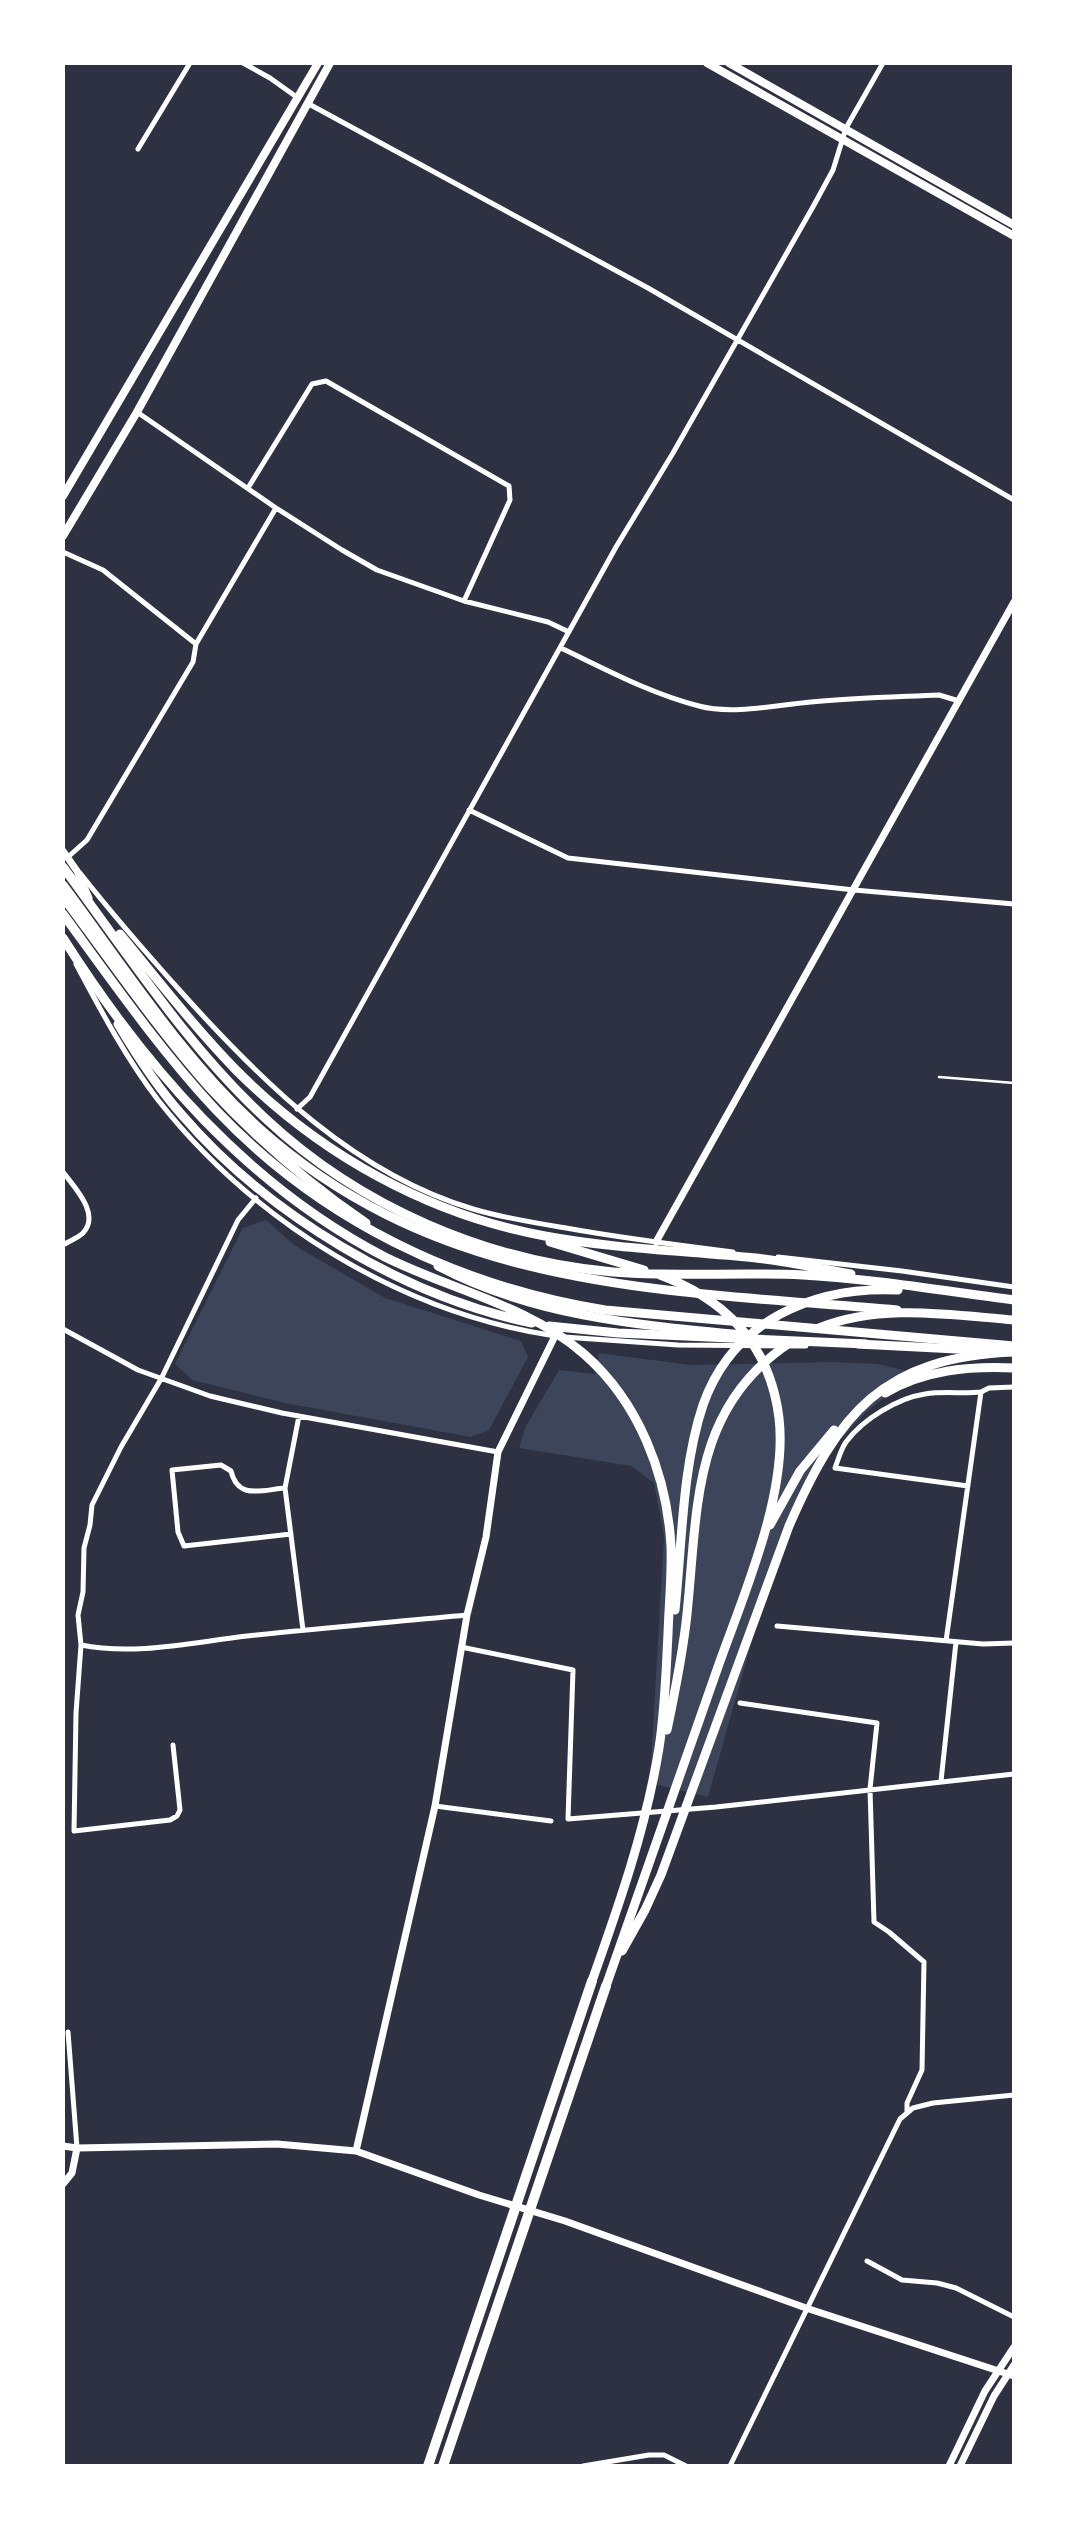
<svg xmlns="http://www.w3.org/2000/svg" width="1077" height="2529" font-family="Helvetica,sans-serif">
<style>
.green{fill:#3c4559}
.lines{fill:none;stroke-linecap:round;stroke-linejoin:round}
.service{stroke:#fff;stroke-width:2.5}
.minor{stroke:#fff;stroke-width:5}
.tertiary{stroke:#fff;stroke-width:7}
.secondary{stroke:#fff;stroke-width:8}
.primary{stroke:#fff;stroke-width:9}
.trunk{stroke:#fff;stroke-width:9}
.motorway{stroke:#fff;stroke-width:10}
</style>
<rect width="100%" height="100%" fill="#2d3142"/>
<path class="green" d="M266 1220 294 1245 385 1298 521 1341 528 1357 489 1430 471 1437 285 1403 192 1380 175 1364 243 1228Z
M599 1353 690 1365 832 1362 878 1364 915 1373 865 1413 813 1469 783 1531 708 1797 650 1783 664 1536 654 1483 631 1466 519 1448 526 1426 559 1370 595 1374Z"/>
<g class="lines">
<path class="service" d="M939 1077 1014 1083"/>
<path class="minor" d="M243 63 270 78 298 98
M307 103 648 288 1014 500
M138 149 190 63
M137 412 276 508 342 550 377 570 464 601 548 622 569 632
M248 488 312 384 326 381 509 486 510 500 464 601
M63 552 103 570 196 644
M561 648C605 669 651 694 699 706 732 715 777 705 811 702 853 698 896 697 939 695L959 701
M469 810 568 858 854 890 1014 904
M70 860 68 857 87 840 193 662 196 644 276 508
M80 873C113 915 148 955 183 994 263 1083 355 1174 473 1209 503 1218 535 1223 566 1228 621 1238 677 1245 733 1252
M76 964C101 1011 126 1058 158 1100 254 1222 401 1313 555 1336
M297 1109 310 1097 616 547 673 453 814 205 833 170 846 128 883 63
M63 1172C74 1187 101 1214 83 1233 78 1238 69 1241 63 1245
M778 1257 902 1271 1014 1287
M63 1329 138 1370 210 1396 282 1413 498 1452
M564 1337 678 1345 806 1346
M299 1416 285 1488 303 1630
M968 1486 835 1468C838 1460 841 1449 846 1442 863 1419 898 1398 925 1394 943 1391 963 1394 981 1392
M285 1488C261 1490 238 1500 231 1471L221 1465 172 1470 178 1532 184 1546 291 1534
M777 1626 983 1644 1014 1643
M946 1641 981 1392 989 1388 1014 1387
M81 1645C135 1656 194 1642 247 1636 320 1628 394 1622 467 1615
M461 1647 573 1670 568 1819 716 1807 1014 1774
M740 1703 877 1723 870 1789 874 1922 889 1932 924 1962 922 2070 907 2103V2112
M173 1745 180 1810 177 1816 170 1820 74 1831 76 1713 81 1645 78 1615 83 1592 84 1548 90 1525 92 1505 121 1447 161 1379 238 1220 256 1198
M941 1781 956 1642
M435 1806 551 1821
M68 2032 77 2148
M867 2261 902 2280 937 2283 956 2288 1014 2317
M583 2466 649 2455H664L686 2466
M730 2466 900 2119 913 2108 933 2103 1014 2095"/>
<path class="tertiary" d="M63 851 77 871 89 898
M656 1242 1014 602
M63 2146 77 2148 277 2144 356 2151 479 2195 565 2221 806 2308 1014 2376
M356 2151 435 1806 467 1615 486 1537 498 1452 555 1336
M63 2184 72 2173 77 2148
M949 2466 985 2391 1014 2347
M960 2466 994 2396 1014 2365"/>
<path class="secondary" d="M707 63 1014 236
M729 63 1014 225
M63 496 318 63
M63 536 137 412 330 63"/>
<path class="primary" d="M63 885C124 967 182 1058 259 1128 442 1292 666 1290 897 1310
M63 897C111 961 156 1027 209 1087 256 1138 309 1184 366 1223
M438 1266C533 1316 638 1325 743 1335
M858 1344 995 1351"/>
<path class="trunk" d="M63 867C127 953 187 1046 266 1119 359 1206 486 1261 613 1272 676 1277 740 1272 803 1275 874 1279 944 1291 1014 1300
M63 914C112 981 160 1050 216 1110 320 1220 457 1286 605 1310L1014 1346
M120 934C158 980 195 1028 237 1071 321 1155 429 1215 545 1236 615 1249 686 1251 756 1258 788 1262 819 1268 851 1274
M63 938C145 1067 248 1186 385 1257 451 1290 528 1305 584 1354 639 1402 667 1475 671 1546 672 1575 669 1604 668 1634 666 1672 665 1710 659 1748 646 1828 619 1905 592 1981
M118 1024C137 1056 157 1087 182 1115 267 1214 405 1297 532 1323
M550 1242 644 1270
M549 1326 618 1333 866 1344
M819 1328C881 1303 950 1315 1014 1320
M885 1393C925 1370 968 1366 1014 1368
M770 1525 800 1471 834 1430
M675 1610C682 1545 682 1467 703 1405 733 1320 814 1286 898 1290
M667 1730C675 1692 683 1653 687 1614 698 1509 691 1407 791 1342
M622 1951 645 1910 661 1875 789 1526C838 1413 883 1357 1014 1352
M606 1986C643 1878 682 1772 719 1664 744 1594 788 1493 779 1418 770 1346 727 1300 660 1275"/>
<path class="motorway" d="M428 2466 592 1981
M443 2466 606 1986"/>
</g>
<rect width="1077" height="2529" fill="none" stroke="#ffffff" stroke-width="130"/>
</svg>
